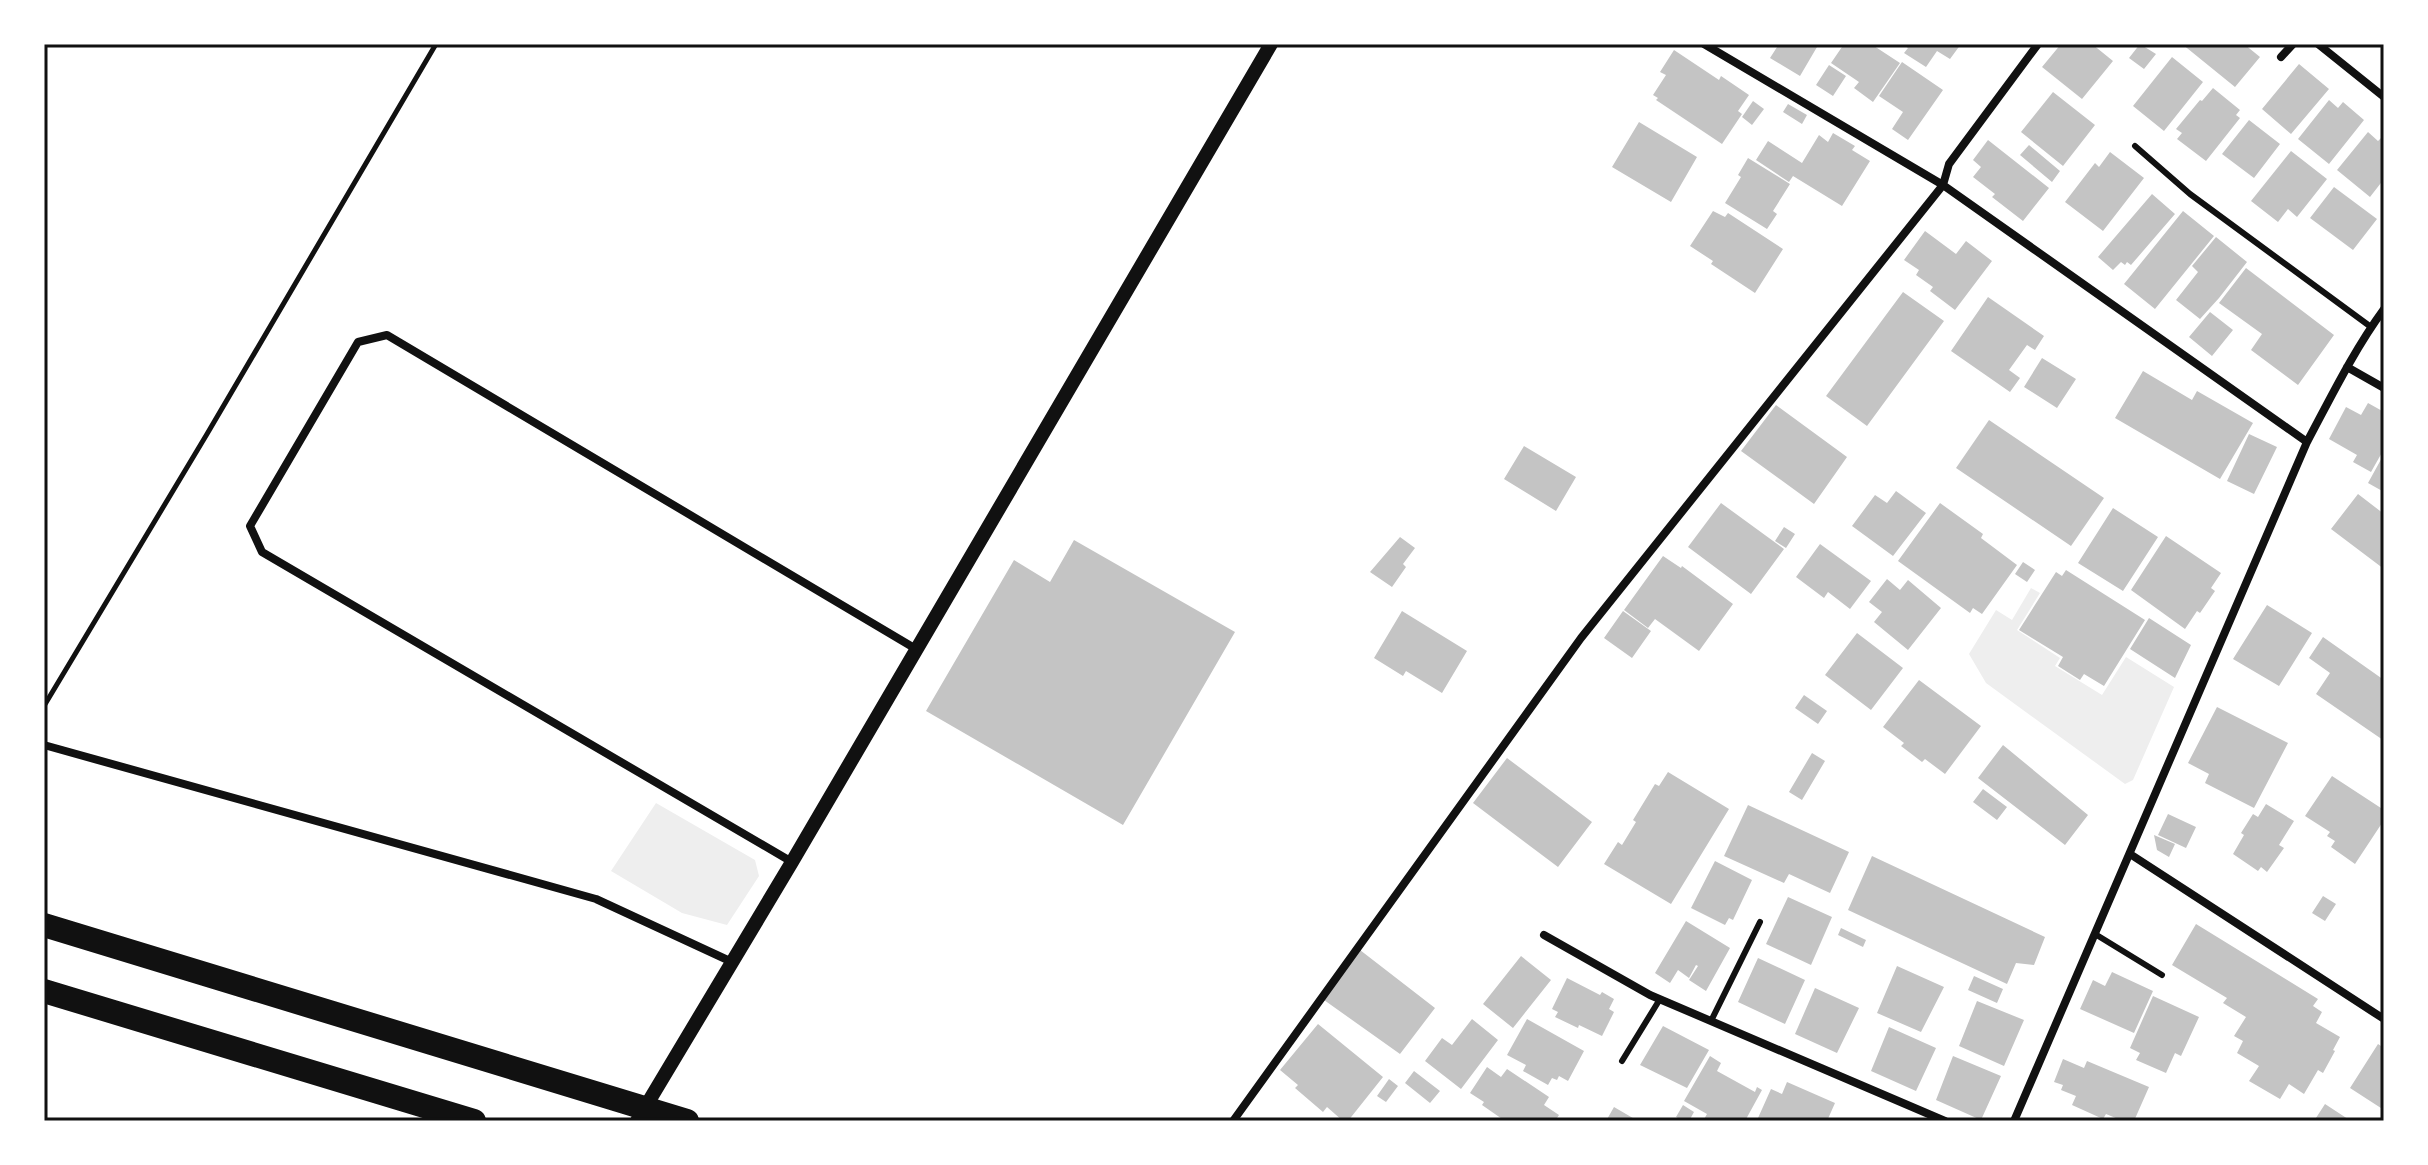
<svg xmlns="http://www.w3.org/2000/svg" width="2428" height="1165" font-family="'Golos Text',sans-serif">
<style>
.green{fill:#eee}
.building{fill:#c4c4c4}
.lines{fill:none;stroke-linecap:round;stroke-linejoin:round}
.path{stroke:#111;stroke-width:5}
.service{stroke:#111;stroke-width:6}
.minor{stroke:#111;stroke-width:8}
.tertiary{stroke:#111;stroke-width:14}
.motorway{stroke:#111;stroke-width:24}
.neatline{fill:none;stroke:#111;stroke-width:3}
</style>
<rect width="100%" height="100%" fill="#fff"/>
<path class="green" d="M2031 588 2040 593 2017 630 2060 658 2055 666 2102 695 2126 657 2174 687 2133 780 2125 784 1986 683 1969 654 1996 610 2012 620Z
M656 803 755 860 759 876 727 925 682 913 611 871Z"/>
<path class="building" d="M1779 44H1812L1817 47 1800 76 1770 58Z
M1844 44H1871L1900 63 1873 102 1854 88 1859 82 1831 63Z
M1902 44H1961L1950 59 1937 51 1926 67 1904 53 1908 48Z
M2061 44H2092L2113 61 2082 99 2042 67Z
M2140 44 2156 54 2144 69 2129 58Z
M2182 44H2244L2260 57 2235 87Z
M1674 50 1719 80 1721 76 1749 95 1738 111 1742 114 1722 144 1656 100 1658 98 1653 95 1666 75 1660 72Z
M2172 57 2203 82 2164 131 2133 106Z
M1902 62 1943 90 1908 140 1892 129 1903 112 1879 96Z
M2299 64 2329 89 2291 134 2262 109Z
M1829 65 1846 76 1833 96 1816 85Z
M2213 88 2240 110 2236 115 2240 118 2206 161 2177 139 2182 133 2176 129 2200 100 2202 101Z
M2053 92 2095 125 2063 166 2021 132Z
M2329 100 2338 108 2343 102 2364 120 2329 164 2298 139Z
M1753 101 1764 109 1752 125 1742 117Z
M1788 104 1807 115 1802 124 1783 112Z
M2249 120 2280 144 2254 178 2222 154Z
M1639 122 1697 157 1671 202 1612 167Z
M2368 132 2378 141 2384 135V179L2370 197 2337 170Z
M1833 133 1855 146 1852 150 1870 161 1842 206 1793 176 1789 182 1756 160 1768 141 1802 163 1819 135 1828 142Z
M1988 140 2049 188 2023 221 1992 197 1995 194 1973 177 1981 167 1973 160Z
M2029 145 2060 171 2052 182 2020 155Z
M2291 151 2327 179 2297 217 2288 209 2278 222 2251 201Z
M2110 152 2144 178 2103 231 2065 202 2095 163 2099 167Z
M1748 158 1790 184 1773 211 1777 214 1767 229 1725 203 1741 177 1738 175Z
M2334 187 2377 219 2353 250 2310 218Z
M2152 194 2175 214 2131 265 2127 262 2125 265 2121 262 2113 270 2098 257Z
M1713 211 1725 217 1728 213 1783 249 1755 293 1711 264 1713 261 1690 246Z
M2183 211 2214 236 2155 309 2124 284Z
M1925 231 1956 254 1966 241 1992 261 1955 310 1930 291 1933 287 1916 275 1919 270 1904 260Z
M2216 237 2247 262 2219 298 2200 319 2176 300 2198 272 2192 266Z
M2246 268 2334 335 2298 385 2251 350 2262 334 2219 303Z
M1903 292 1944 321 1867 426 1826 396Z
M1988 297 2044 336 2035 350 2027 345 2009 370 2020 378 2010 392 1951 351Z
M2210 312 2233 330 2212 356 2189 337Z
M2042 358 2076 379 2057 408 2024 387Z
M2143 371 2192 400 2197 391 2253 423 2220 479 2115 418Z
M2368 403 2384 412V449L2371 472 2353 462 2357 455 2329 439 2346 407 2361 415Z
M1776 405 1847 457 1814 504 1741 451Z
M1989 420 2104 498 2071 546 1956 468Z
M2249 434 2277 447 2254 494 2227 481Z
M1524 446 1576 477 1556 511 1504 479Z
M2384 454V492L2368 483Z
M1896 491 1926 513 1893 556 1852 526 1875 495 1887 503Z
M2358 494 2384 514V569L2331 529Z
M1721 503 1784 549 1751 594 1688 547Z
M1940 503 1983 534 1981 538 2017 565 1982 614 1973 608 1970 613 1898 561Z
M2113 508 2158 537 2123 591 2078 563Z
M1784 527 1795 534 1786 548 1775 541Z
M2166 536 2221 573 2211 588 2215 591 2200 613 2197 611 2185 629 2131 590Z
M1400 537 1415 548 1403 564 1406 567 1392 587 1370 572Z
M1074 540 1235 632 1123 825 926 711 1014 560 1050 582Z
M1820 544 1871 581 1850 609 1828 592 1824 598 1796 577Z
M1663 556 1681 568 1682 566 1733 604 1699 651 1655 619 1648 628 1624 610Z
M2023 562 2035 570 2027 582 2015 574Z
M2066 570 2145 620 2104 686 2084 674 2080 680 2058 666 2063 657 2019 630 2056 572 2062 576Z
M1887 579 1900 590 1908 580 1941 608 1908 650 1874 622 1882 612 1869 602Z
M2267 605 2312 633 2279 686 2233 659Z
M1402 611 1467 651 1442 693 1406 671 1403 676 1374 658Z
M1623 611 1651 631 1632 658 1604 638Z
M2149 618 2191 645 2175 678 2130 649Z
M1857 633 1903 668 1871 710 1825 675Z
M2323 637 2384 680 2383 740 2316 694 2330 673 2309 658Z
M1919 680 1981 726 1945 774 1925 759 1922 762 1901 746 1904 743 1883 727Z
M1804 695 1827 711 1818 724 1795 708Z
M2217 707 2288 743 2254 808 2205 783 2209 774 2188 763Z
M2003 745 2088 815 2065 845 1978 778Z
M1812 753 1825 761 1802 800 1789 792Z
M1507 758 1592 822 1558 867 1473 803Z
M1668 772 1729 809 1671 904 1604 864 1618 842 1622 845 1636 822 1633 820 1655 784 1659 786Z
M2332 776 2384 810V820L2355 864 2331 847 2335 841 2327 836 2330 832 2305 816Z
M1983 789 2007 807 1997 820 1973 802Z
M2266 804 2294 821 2279 845 2284 848 2267 872 2261 867 2258 871 2233 854 2244 835 2241 833 2253 814 2258 817Z
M1748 805 1849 852 1830 893 1789 874 1784 883 1724 856Z
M2168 814 2196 827 2186 848 2158 835Z
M2154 835 2175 844 2169 857 2157 850Z
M1872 856 2045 937 2034 965 2016 963 2007 984 1848 910Z
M1715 861 1752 880 1733 920 1729 918 1725 925 1691 908Z
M2323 896 2336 904 2325 921 2312 913Z
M1788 897 1832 917 1811 965 1766 944Z
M1686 921 1730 948 1706 991 1689 980 1698 966 1696 965 1689 978 1678 970 1670 983 1655 973Z
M2196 924 2318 999 2313 1006 2322 1012 2316 1023 2340 1037 2333 1050 2335 1051 2323 1073 2318 1070 2304 1094 2289 1084 2280 1099 2249 1081 2259 1066 2237 1053 2243 1041 2234 1036 2246 1017 2223 1003 2227 998 2172 965Z
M1841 928 1866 940 1863 947 1838 935Z
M1360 950 1435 1008 1400 1054 1324 1000Z
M1521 956 1551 980 1513 1028 1483 1004Z
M1758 958 1805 980 1785 1024 1738 1002Z
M1897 966 1944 987 1921 1032 1877 1013Z
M2112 972 2153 991 2134 1033 2080 1009 2093 980 2105 986Z
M1974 976 2003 989 1997 1003 1968 990Z
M1567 978 1600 995 1602 992 1614 999 1609 1009 1614 1012 1602 1036 1579 1025 1578 1028 1555 1017 1558 1012 1552 1009Z
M1815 988 1859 1008 1837 1053 1795 1034Z
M2153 996 2199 1017 2181 1056 2175 1053 2166 1073 2136 1060 2140 1053 2130 1048Z
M1977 1001 2024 1020 2004 1066 1959 1046Z
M1472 1019 1498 1040 1461 1089 1425 1061 1442 1038 1452 1045Z
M1527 1019 1584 1051 1568 1081 1559 1076 1557 1080 1552 1078 1548 1085 1523 1071 1526 1065 1507 1055Z
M1318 1024 1383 1077 1348 1121H1343L1327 1107 1323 1112 1295 1088 1298 1085 1280 1070Z
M1663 1026 1709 1050 1687 1088 1640 1065Z
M1889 1027 1936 1048 1916 1091 1871 1071Z
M2378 1044 2384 1048V1110L2350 1088Z
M1710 1056 1721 1063 1717 1071 1755 1092 1757 1087 1762 1090 1745 1121H1703L1707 1114 1684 1101Z
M1953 1056 2001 1076 1981 1120 1936 1100Z
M2063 1059 2084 1068 2087 1061 2149 1087 2134 1121H2123L2106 1114 2103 1119 2072 1105 2076 1096 2061 1090 2063 1085 2054 1082Z
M1487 1067 1501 1077 1507 1069 1549 1097 1544 1105 1559 1115 1555 1121H1505L1482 1105 1484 1102 1470 1093Z
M1414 1071 1440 1091 1430 1103 1405 1083Z
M1389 1079 1398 1086 1386 1102 1377 1096Z
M1787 1082 1835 1103 1827 1121H1766L1758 1118 1771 1089 1782 1094Z
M2325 1104 2351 1121H2314Z
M1683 1105 1694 1112 1689 1121H1683L1676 1117Z
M1614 1107 1638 1121H1606Z"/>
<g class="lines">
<path class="path" d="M44 706 207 434 436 44"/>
<path class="service" d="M2135 146 2190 194 2371 327
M2095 934 2162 975
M1711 1021 1760 922
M1622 1061 1660 999"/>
<path class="minor" d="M1704 44 1943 185 2307 442
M2318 44 2384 97
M2281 57 2293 44
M2347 367 2384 388
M44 745 596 899 732 962
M2130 854 2384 1019
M792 862 262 552 250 526 358 342 387 335 916 649
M1544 935 1650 995 1945 1121
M1233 1121 1581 638 1943 185 1949 164 2038 44
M2014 1121 2307 442C2331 397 2354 350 2384 309"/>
<path class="tertiary" d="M637 1121 792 862 1271 44"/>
<path class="motorway" d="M44 925 687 1121
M44 991 474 1121"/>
</g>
<rect width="2428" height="1165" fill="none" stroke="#ffffff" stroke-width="92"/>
<rect x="46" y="46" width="2336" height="1073" class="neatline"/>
</svg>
